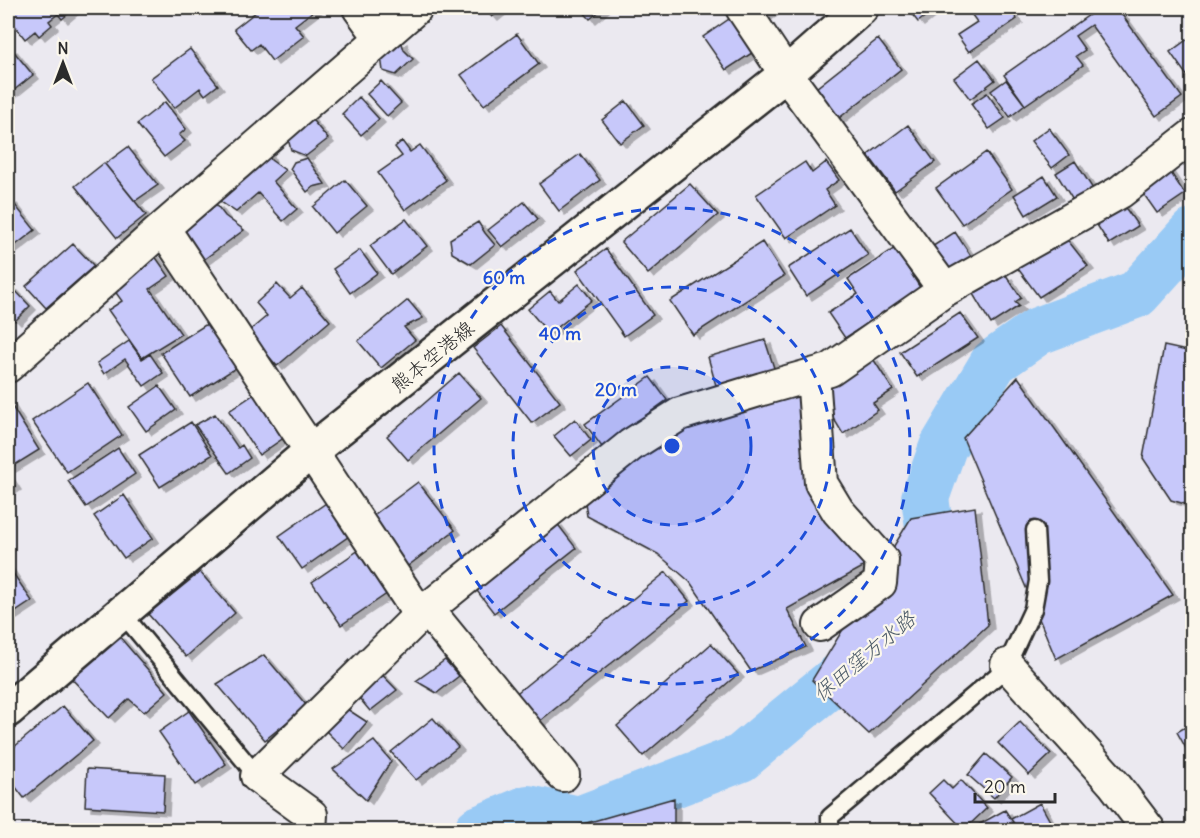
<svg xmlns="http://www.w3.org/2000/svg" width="1200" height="838" font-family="Delius,'Klee One',sans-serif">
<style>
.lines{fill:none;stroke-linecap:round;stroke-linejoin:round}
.river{stroke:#99caf5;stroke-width:48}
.building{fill:#c7c8fa;stroke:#2b2b2b;stroke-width:1.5;filter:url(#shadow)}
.lane-casing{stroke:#2b2b2b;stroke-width:21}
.street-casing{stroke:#2b2b2b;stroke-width:36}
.secondary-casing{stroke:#2b2b2b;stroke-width:38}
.lane{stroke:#fbf7ec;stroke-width:16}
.street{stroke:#fbf7ec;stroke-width:32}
.secondary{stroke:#fbf7ec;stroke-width:33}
.ring{fill:none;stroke:#1d4ed8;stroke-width:3;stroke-dasharray:10 8}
.labels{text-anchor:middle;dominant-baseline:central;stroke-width:4.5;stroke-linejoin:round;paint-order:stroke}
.street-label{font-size:20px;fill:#2b2b2b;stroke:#fbf7ec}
.water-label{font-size:21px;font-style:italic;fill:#4c5b68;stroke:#fbf7ec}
.centre{fill:#1d4ed8;stroke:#fbf7ec;stroke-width:3}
.ring-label{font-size:18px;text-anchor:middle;font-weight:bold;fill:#1d4ed8;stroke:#fbf7ec;stroke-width:4.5;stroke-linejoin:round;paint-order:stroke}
</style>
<defs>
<filter id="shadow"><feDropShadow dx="6" dy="4" stdDeviation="0" flood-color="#0004"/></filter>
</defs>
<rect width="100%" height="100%" fill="#ebe9f0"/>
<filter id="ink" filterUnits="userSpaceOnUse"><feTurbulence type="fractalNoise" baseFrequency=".0167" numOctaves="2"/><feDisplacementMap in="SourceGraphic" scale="12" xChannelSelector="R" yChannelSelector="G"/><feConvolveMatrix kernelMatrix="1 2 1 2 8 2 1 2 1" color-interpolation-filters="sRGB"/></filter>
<g filter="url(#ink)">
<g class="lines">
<path class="river" d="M933 580 936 575 925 498 943 447 994 362 1038 331 1137 294 1192 233
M478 830 528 809 579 820 741 758 786 720 873 649"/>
</g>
<path class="building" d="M11 8H75L62 19 58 14 49 21 52 25 39 36 35 31 25 39 8 17V10Z
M261 8H317L295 25 304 36 272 61 259 44 251 50 234 29Z
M484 8H503L492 17Z
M580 8H603L590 19Z
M754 8H777L762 18Z
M907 8H936L918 22Z
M967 8H1009L1017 19 969 52 957 35 977 22Z
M1099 8H1117L1182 97 1156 116 1091 25 1075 36 1085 50 1076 56 1083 65 1025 105 1004 75Z
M732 17 755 51 726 70 703 37Z
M517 34 539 64 484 105 461 75Z
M1192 36V83L1170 52Z
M878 39 901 69 829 126 806 96Z
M401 40 404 50 413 59 396 75 383 71 381 56Z
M11 48 33 75 8 95V51Z
M190 49 218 85 205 95 200 88 174 108 151 78Z
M979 59 995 80 970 99 954 78Z
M1006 80 1025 105 1010 117 991 91Z
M381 81 401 103 387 116 367 94Z
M987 93 1005 118 989 129 971 104Z
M359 97 379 119 361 135 342 114Z
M626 101 644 125 620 143 602 120Z
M165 102 186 129 179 135 185 141 164 157 137 124Z
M309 116 328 139 306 156 291 150 287 135Z
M908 125 935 162 895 191 868 155Z
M1049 128 1069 155 1052 168 1031 141Z
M402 141 410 152 420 145 446 180 405 210 378 173 402 156 395 147Z
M128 147 158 185 135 201 105 164Z
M267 150 271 160 285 170 273 181 297 209 283 221 258 193 236 212 221 202 219 190Z
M986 152 1012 189 962 224 936 188Z
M580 154 600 180 559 211 539 184Z
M307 158 325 184 313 187 307 192 290 169 294 162Z
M1075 161 1093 189 1074 202 1056 173Z
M805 162 812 173 826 162 839 180 825 190 835 205 786 238 756 195Z
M104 163 146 215 117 238 75 186Z
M1167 167 1185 194 1157 213 1138 186Z
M1044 176 1057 196 1026 215 1014 195Z
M345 180 367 206 334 233 313 207Z
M690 184 718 215 648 274 621 242Z
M11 200 35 230 8 251V203Z
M1120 200 1138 226 1109 244 1092 217Z
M524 202 538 219 502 247 488 230Z
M216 204 225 216 244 230 199 263 178 232Z
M406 219 427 246 391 274 370 246Z
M478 222 485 233 495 245 471 264 452 253 450 239Z
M850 228 868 255 806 296 788 268Z
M955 232 973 259 951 277 927 250Z
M1066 238 1088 266 1039 297 1016 266Z
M762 242 784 276 693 335 670 301Z
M73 244 94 266 46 308 26 286Z
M895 248 921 289 845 338 828 313 858 294 848 279Z
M606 249 653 315 624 336 577 270Z
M360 250 377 273 350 293 333 269Z
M152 252 169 276 150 289 181 334 142 358 108 310 122 301 114 290 132 278 127 269Z
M1006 275 1021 298 1015 302 1019 306 991 324 973 294Z
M277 284 290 298 302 288 330 321 277 366 248 332 267 316 256 303Z
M579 284 592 300 549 334 528 309 550 291 558 301Z
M12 287 30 306 15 321 8 314V292Z
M408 300 423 318 404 327 415 340 381 368 358 341Z
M960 313 978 338 917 377 900 352Z
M213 320 242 364 190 397 161 353Z
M501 326 560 402 532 423 473 348Z
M765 340 775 371 717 389 708 357Z
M129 341 142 359 150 354 163 373 144 386 125 359 104 374 97 363Z
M1164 346 1192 352V506L1171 500 1143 458Z
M872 357 893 390 873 403 878 410 843 434 817 391Z
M459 373 481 398 408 460 387 436Z
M650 377 667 400 602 447 585 424Z
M1018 377 1173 595 1056 659 963 438Z
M88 383 122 435 67 472 32 421Z
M806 385 817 504 872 562 787 609 806 647 751 671 690 582 658 554 587 516 584 495 697 417Z
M159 386 176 410 146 431 129 407Z
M256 393 285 437 259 455 229 411Z
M8 400 39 450 10 468 8 464Z
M215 414 238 448 242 445 250 458 229 473 195 425Z
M575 419 591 440 571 456 554 436Z
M191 422 212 455 160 487 139 455Z
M118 448 135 474 86 507 68 481Z
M8 475 15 486 8 491Z
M418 482 455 530 400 572 363 523Z
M124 495 153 538 124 558 94 516Z
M329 501 352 534 302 569 279 536Z
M975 507 988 625 869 734 812 680 911 518Z
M556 522 576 548 494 613 474 587Z
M362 548 391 591 341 625 312 582Z
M8 566 32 601 11 615 8 611Z
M200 572 235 613 186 657 148 614Z
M666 572 689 601 536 724 513 696Z
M118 635 167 692 144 712 129 699 109 718 70 677Z
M711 644 738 674 643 756 617 726Z
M361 653 397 690 370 711 339 674Z
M264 655 307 706 265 740 217 684Z
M445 660 459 676 437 693 416 681Z
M63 706 93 741 24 798 8 777V752Z
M347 709 367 722 344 749 325 730Z
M189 711 226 764 196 785 159 732Z
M433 718 458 747 416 780 391 752Z
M1020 722 1051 754 1029 775 998 743Z
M1192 723V759L1177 732Z
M374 741 391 761 366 800 333 769Z
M986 754 1012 777 994 798 968 775Z
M87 769 165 774 163 811 85 806Z
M943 780 952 789 961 780 987 808 964 830 929 793Z
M674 798V830H562Z
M1040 803 1051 823 1038 830H1018L1011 819Z
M1005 810 1018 830H969Z"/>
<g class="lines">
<defs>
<path id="lane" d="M122 613 257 776
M830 830V817L1005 669 1033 609 1038 581 1035 530"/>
<path id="street" d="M359 8 381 38
M742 8 786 74 945 290
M163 228 420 615
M8 366 163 228 416 8
M813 375 821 483 838 511 882 560 880 583 820 625
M427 609 563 775
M1007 665 1114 784 1149 830
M310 830 311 815 257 776 420 615 631 445 680 414 762 389 830 370 945 290 1120 192 1192 136"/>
<path id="secondary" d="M8 710 310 452 786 74 861 8"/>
</defs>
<use href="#lane" class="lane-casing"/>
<use href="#street" class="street-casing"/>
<use href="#secondary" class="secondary-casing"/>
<use href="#lane" class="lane"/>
<use href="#street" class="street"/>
<use href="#secondary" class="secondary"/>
</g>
</g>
<circle cx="672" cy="446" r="79" fill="#1d4ed8" fill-opacity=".12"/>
<g class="ring">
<circle cx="672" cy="446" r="79"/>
<circle cx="672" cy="446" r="159"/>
<circle cx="672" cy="446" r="238"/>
</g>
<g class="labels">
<g class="street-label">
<text transform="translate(432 356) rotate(-39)">熊本空港線</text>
</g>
<g class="water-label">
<text transform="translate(864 656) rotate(-40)">保田窪方水路</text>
</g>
</g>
<circle cx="672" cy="446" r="9" class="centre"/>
<g class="ring-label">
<text x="504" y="284">60 m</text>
<text x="560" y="340">40 m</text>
<text x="616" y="396">20 m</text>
</g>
<rect width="1200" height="838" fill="none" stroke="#fbf7ec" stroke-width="30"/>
<rect x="15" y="15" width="1170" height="808" fill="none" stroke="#2b2b2b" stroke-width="2" filter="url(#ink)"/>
<g transform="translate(63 63)" stroke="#fbf7ec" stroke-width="4.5" paint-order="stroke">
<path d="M0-4.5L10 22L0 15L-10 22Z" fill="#2b2b2b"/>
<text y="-9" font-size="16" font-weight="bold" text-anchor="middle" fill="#2b2b2b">N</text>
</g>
<path d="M975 793v9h80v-9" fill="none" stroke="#2b2b2b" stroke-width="3"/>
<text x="984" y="793" font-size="18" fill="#2b2b2b" stroke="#fbf7ec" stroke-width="4.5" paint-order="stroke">20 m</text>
</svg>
